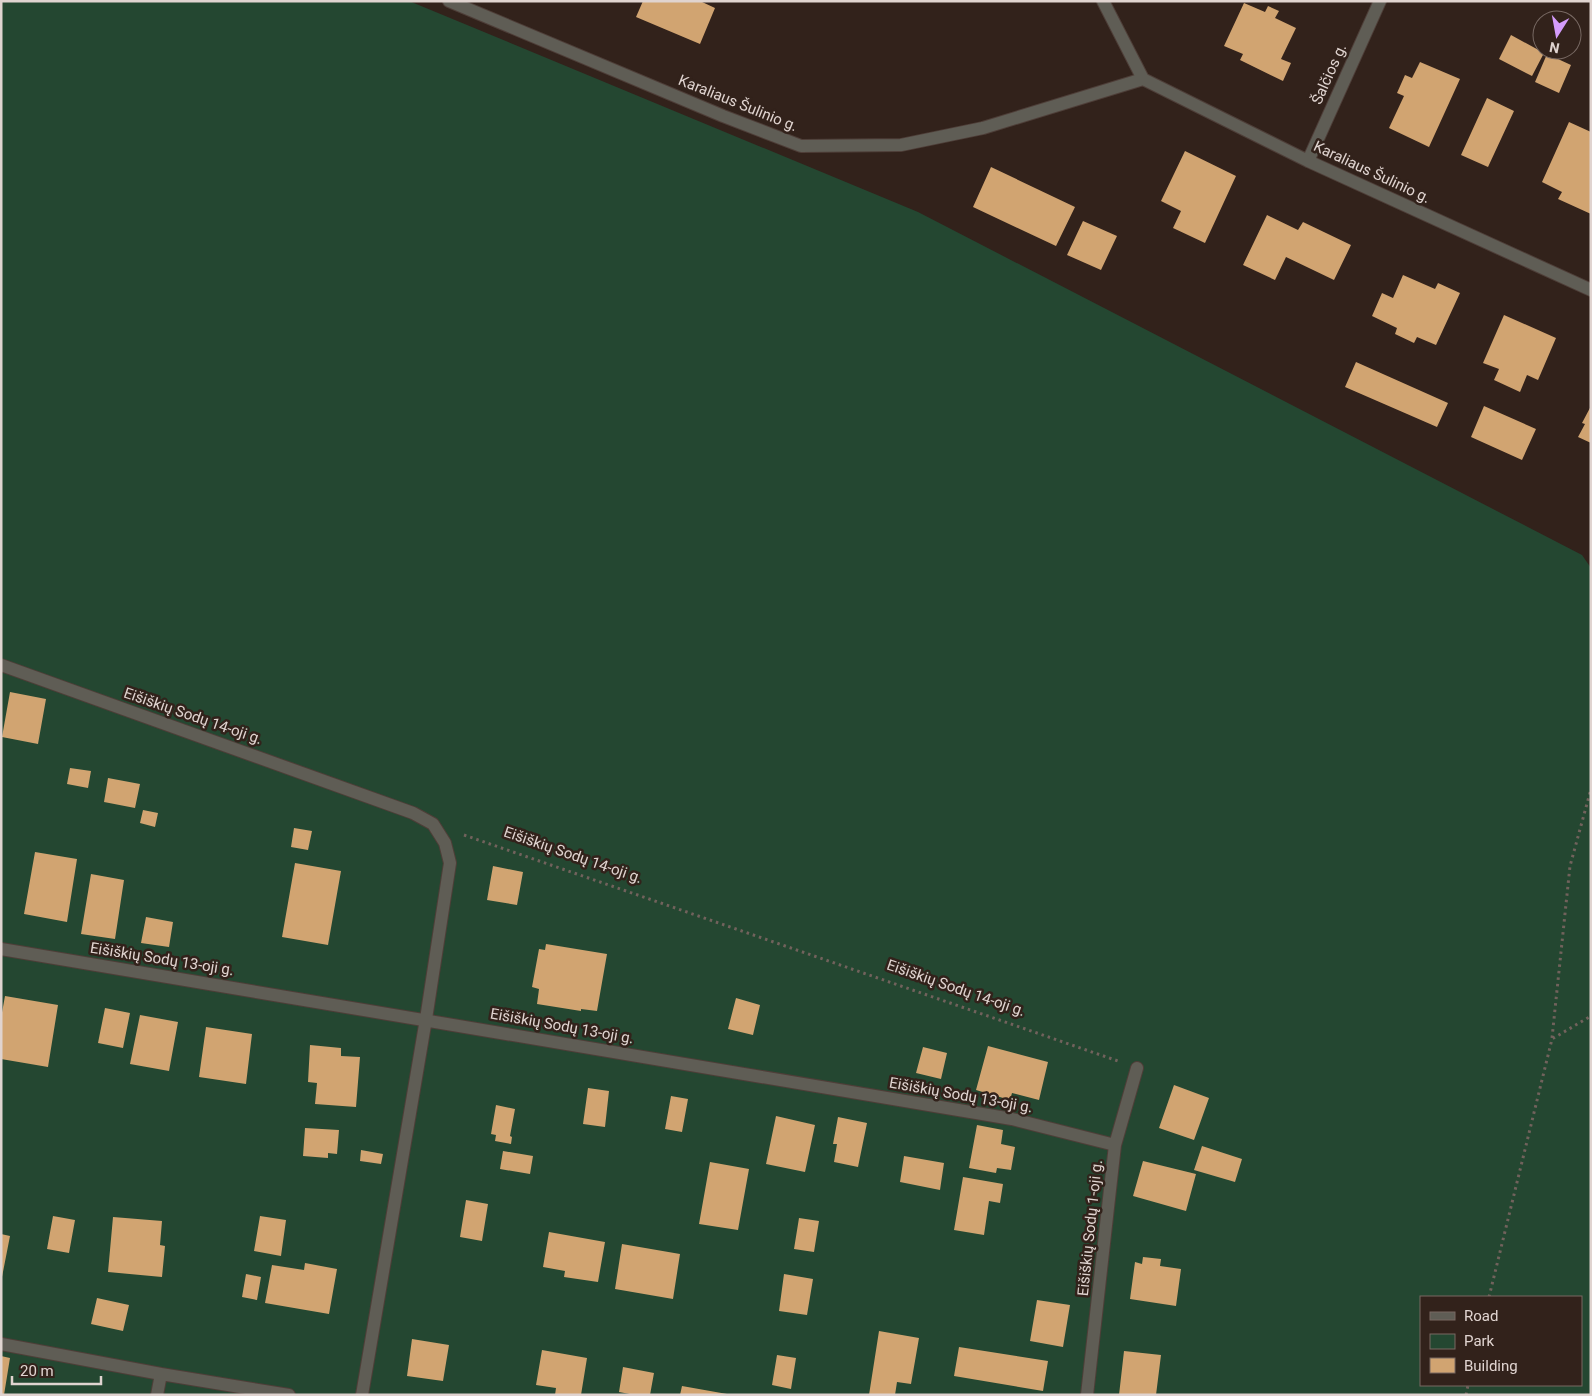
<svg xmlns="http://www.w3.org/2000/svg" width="1592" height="1396" font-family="Roboto,sans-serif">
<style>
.green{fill:#244731;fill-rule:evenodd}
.building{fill:#d1a471}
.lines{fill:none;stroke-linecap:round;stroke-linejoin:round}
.street-casing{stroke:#4e3e38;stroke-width:14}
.path{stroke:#71625c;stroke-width:3;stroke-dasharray:2.5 4;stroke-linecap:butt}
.street{stroke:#5f5d55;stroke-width:12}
.labels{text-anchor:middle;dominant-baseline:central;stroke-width:5;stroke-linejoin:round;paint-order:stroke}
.street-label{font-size:15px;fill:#e0d4d0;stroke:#32221b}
</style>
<rect width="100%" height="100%" fill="#32221b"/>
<path class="green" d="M1 1H409L918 212 1582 555 1591 568V1395H1ZM1421 1297H1581V1385H1421Z"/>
<path class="building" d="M643 1H700L715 8 700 44 636 17Z
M1244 3 1265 12 1268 6 1279 11 1275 18 1296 28 1281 59 1291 63 1283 81 1240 60 1243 54 1224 46Z
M1511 35 1544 53 1532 76 1499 59Z
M1547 54 1571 65 1559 93 1535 82Z
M1420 62 1460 79 1429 147 1389 128 1404 96 1397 93 1405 75 1412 78Z
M1487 98 1514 111 1488 167 1461 155Z
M1569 122 1591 132V214L1558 199 1562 192 1542 182Z
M1185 151 1236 176 1205 243 1173 228 1181 211 1161 201Z
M991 167 1075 207 1056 246 973 207Z
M1267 215 1298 230 1303 222 1351 245 1334 280 1286 257 1275 280 1243 265Z
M1083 221 1117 236 1101 270 1067 255Z
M1403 275 1435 289 1438 283 1460 293 1436 345 1417 337 1414 343 1395 334 1397 328 1372 316 1382 293 1393 298Z
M1504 315 1556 338 1538 380 1527 375 1520 392 1494 380 1499 369 1483 363Z
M1356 362 1448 403 1437 427 1345 387Z
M1484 406 1536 429 1522 460 1471 437Z
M1591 406V443L1578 437 1585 424 1582 423Z
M10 692 46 699 38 744 2 737Z
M70 768 91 771 88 788 67 784Z
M108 778 140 784 135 808 104 802Z
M143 810 158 813 155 827 140 823Z
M294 828 312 831 308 850 291 847Z
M35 852 77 859 67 922 24 914Z
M295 863 341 871 328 945 282 937Z
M493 866 523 872 517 905 487 900Z
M91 874 124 880 115 939 81 934Z
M146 917 173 922 169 947 141 943Z
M546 944 607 954 597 1011 581 1009V1011L537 1004 539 989 532 987 539 949 545 950Z
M5 996 58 1005 48 1067 1 1059V1018Z
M736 998 760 1005 753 1035 728 1029Z
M105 1008 130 1013 123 1048 98 1043Z
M140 1015 178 1022 169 1071 130 1064Z
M206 1027 252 1034 246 1084 199 1077Z
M310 1045 341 1048V1056L360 1057 356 1107 315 1104 317 1083 308 1082Z
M988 1046 1048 1062 1039 1100 1012 1093 1010 1100 976 1090Z
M923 1047 947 1053 941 1079 916 1073Z
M1174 1085 1209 1098 1194 1140 1159 1128Z
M588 1088 609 1091 605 1127 583 1124Z
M671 1096 688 1099 682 1132 665 1129Z
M496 1105 515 1109 510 1136 512 1137 511 1144 495 1141 496 1135 491 1134Z
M776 1116 815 1125 805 1172 766 1164Z
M838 1117 867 1123 858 1167 834 1162 837 1144H833Z
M977 1125 1003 1130 1001 1144 1015 1147 1011 1170 997 1168 996 1173 969 1168Z
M305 1128 339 1130 337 1154 328 1153V1158L303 1156Z
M1202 1146 1242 1159 1235 1182 1194 1170Z
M361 1150 383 1154 381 1164 360 1161Z
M503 1151 533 1156 530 1174 500 1169Z
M904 1156 944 1163 940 1190 900 1182Z
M1143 1161 1196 1174 1186 1211 1133 1196Z
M710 1162 749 1169 738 1230 699 1224Z
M963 1177 1003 1184 1000 1203 989 1201 984 1235 954 1230Z
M466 1200 488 1204 482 1241 460 1237Z
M53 1216 75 1220 69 1253 47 1249Z
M260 1216 286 1220 281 1256 254 1251Z
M113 1217 162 1221 160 1245 165 1246 162 1277 108 1272Z
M799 1218 819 1221 814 1252 794 1249Z
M549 1232 605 1242 598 1282 564 1277 565 1271 543 1267Z
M1 1234 10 1236 2 1277H1Z
M622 1244 680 1254 673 1299 615 1289Z
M1143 1257 1161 1259 1160 1266 1181 1269 1176 1306 1130 1299 1135 1262 1142 1264Z
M305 1263 337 1269 329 1314 265 1303 272 1265 304 1270Z
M246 1274 261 1277 257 1300 242 1297Z
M784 1274 813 1279 807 1315 779 1311Z
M97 1298 129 1305 123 1331 91 1324Z
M1037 1300 1070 1305 1063 1347 1030 1341Z
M879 1331 919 1338 911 1384 897 1382 895 1395H869Z
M412 1339 449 1345 443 1381 407 1376Z
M959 1347 1048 1361 1043 1391 954 1376Z
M542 1350 587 1358 581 1395H555L556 1388 536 1385Z
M1124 1351 1161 1355 1156 1395H1119Z
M777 1355 796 1358 791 1389 772 1385Z
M1 1356 10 1358 4 1395H1Z
M623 1367 654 1373 650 1395H635L619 1392Z
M682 1386 727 1394V1395H680Z"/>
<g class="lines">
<defs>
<path id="street" d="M449 1 723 116 801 146 901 145 983 128 1143 79
M1103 1 1143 79 1308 161 1591 290
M1308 161 1380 1
M1 665 413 813 433 824 445 843 450 863 426 1019 362 1395
M1 949 1012 1119 1115 1145
M1 1344 161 1374 289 1395
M157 1395 161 1374
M1087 1395 1115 1145 1137 1068"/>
</defs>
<use href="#street" class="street-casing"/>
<path class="path" d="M464 835 1118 1061
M1552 1038 1570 866 1591 789
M1489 1297 1552 1039 1591 1016
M1466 1395 1468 1385"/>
<use href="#street" class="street"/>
</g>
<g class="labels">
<g class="street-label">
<text transform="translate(1329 74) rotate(-66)">Šalčios g.</text>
<text transform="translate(738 103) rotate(22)">Karaliaus Šulinio g.</text>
<text transform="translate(1372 172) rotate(25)">Karaliaus Šulinio g.</text>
<text transform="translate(193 716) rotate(19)">Eišiškių Sodų 14-oji g.</text>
<text transform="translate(573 855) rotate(19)">Eišiškių Sodų 14-oji g.</text>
<text transform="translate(162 959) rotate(9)">Eišiškių Sodų 13-oji g.</text>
<text transform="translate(956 988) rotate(19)">Eišiškių Sodų 14-oji g.</text>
<text transform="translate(562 1026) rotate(10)">Eišiškių Sodų 13-oji g.</text>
<text transform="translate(961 1095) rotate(10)">Eišiškių Sodų 13-oji g.</text>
<text transform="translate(1090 1228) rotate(-84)">Eišiškių Sodų 1-oji g.</text>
</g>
</g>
<rect width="1592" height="1396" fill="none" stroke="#e0d4d0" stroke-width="5"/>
<rect x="1420" y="1296" width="162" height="90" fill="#32221b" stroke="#786963"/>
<rect x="1430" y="1312" width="25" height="8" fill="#5f5d55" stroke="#786963"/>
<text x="1464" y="1321" font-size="15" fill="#e0d4d0">Road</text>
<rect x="1430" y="1334" width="25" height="15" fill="#244731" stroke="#786963"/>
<text x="1464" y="1346" font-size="15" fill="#e0d4d0">Park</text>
<rect x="1430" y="1358" width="25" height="15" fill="#d1a471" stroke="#786963"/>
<text x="1464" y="1371" font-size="15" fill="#e0d4d0">Building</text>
<g transform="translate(1557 35) rotate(191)"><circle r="24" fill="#32221b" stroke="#786963"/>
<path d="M0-4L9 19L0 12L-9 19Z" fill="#d49cfb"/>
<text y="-8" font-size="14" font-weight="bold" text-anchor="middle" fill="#e0d4d0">N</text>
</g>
<path d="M12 1376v8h89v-8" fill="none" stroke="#e0d4d0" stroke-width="2.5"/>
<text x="20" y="1376" font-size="15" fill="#e0d4d0" stroke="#32221b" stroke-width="4" paint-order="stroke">20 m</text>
</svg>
